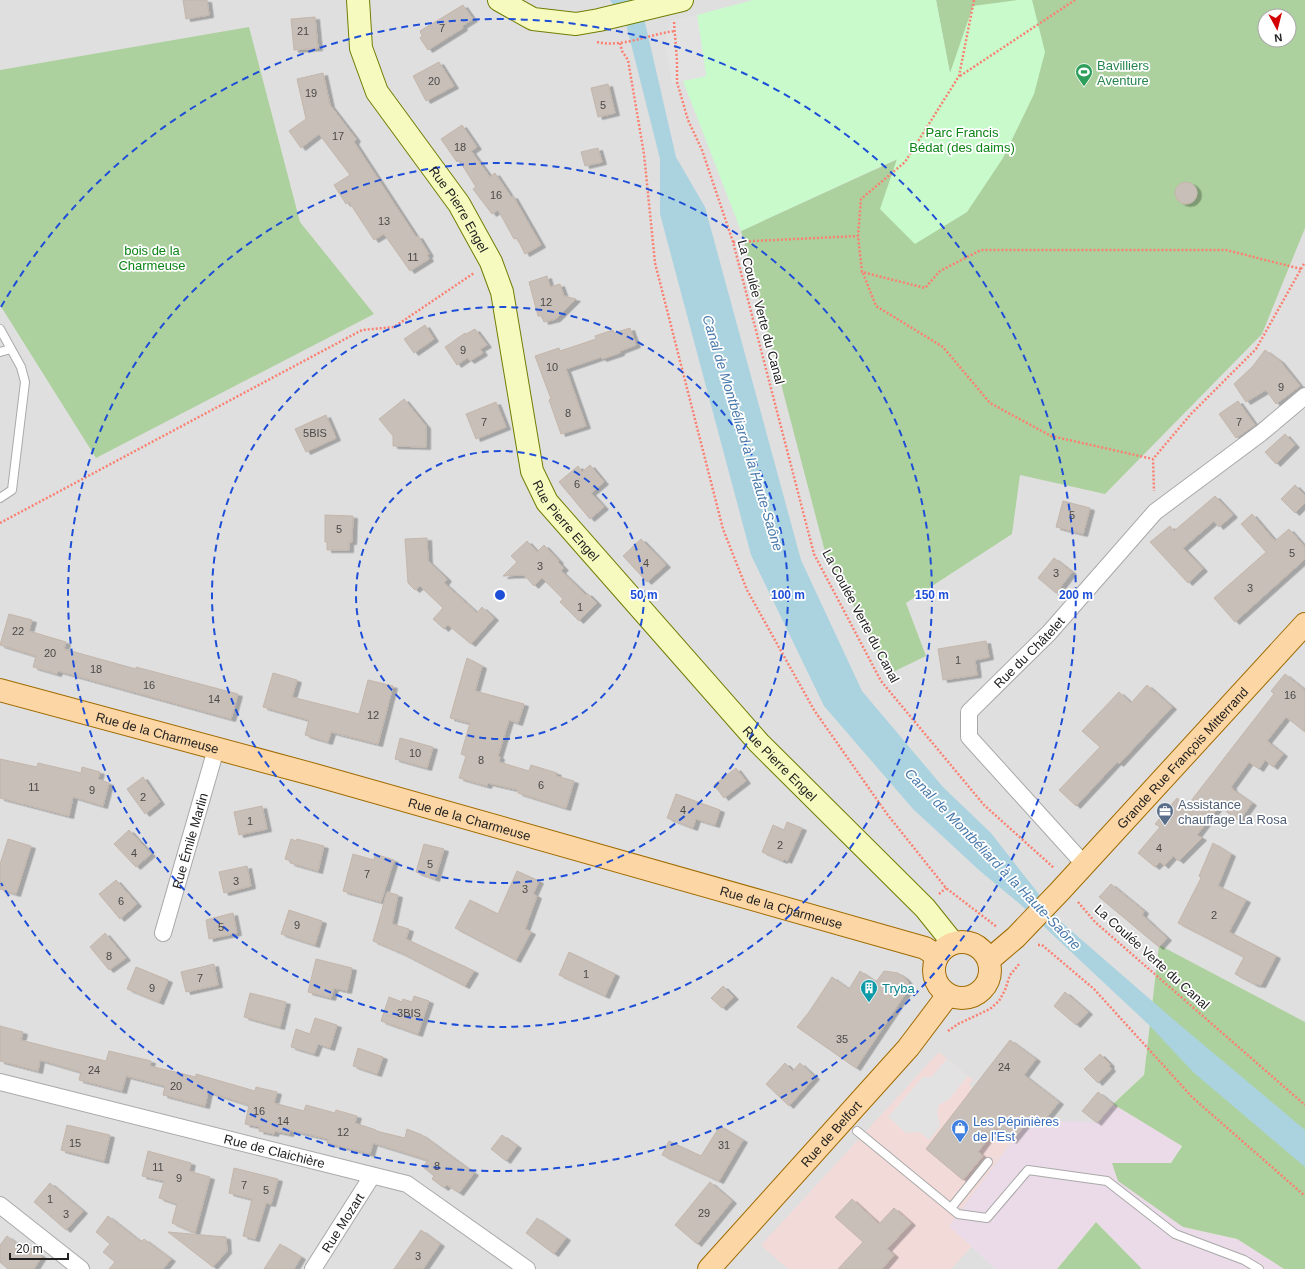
<svg xmlns="http://www.w3.org/2000/svg" width="1305" height="1269" font-family="Arial,sans-serif">
<style>
.residential{fill:#e0dfdf;fill-rule:evenodd}
.commercial{fill:#f2dad9}
.industrial{fill:#ebdbe8}
.forest{fill:#add19e;fill-rule:evenodd}
.park{fill:#c8facc}
.parking{fill:#e2e2e2}
.water{fill:#aad3df}
.building{fill:#c7bfb8;stroke:#c4b6ab;filter:url(#shadow)}
.lines{fill:none;stroke-linecap:round;stroke-linejoin:round}
.lane-casing{stroke:#a9a9a9;stroke-width:10}
.street-casing{stroke:#a9a9a9;stroke-width:18}
.secondary-casing{stroke:#707d05;stroke-width:24}
.primary-casing{stroke:#a06b00;stroke-width:24}
.path{stroke:#fa8072;stroke-width:2.5;stroke-dasharray:2 2;stroke-linecap:butt}
.lane{stroke:#fff;stroke-width:8}
.street{stroke:#fff;stroke-width:16}
.secondary{stroke:#f7fabf;stroke-width:22}
.primary{stroke:#fcd6a4;stroke-width:22}
.ring{fill:none;stroke:#1d4ed8;stroke-width:2;stroke-dasharray:7 5}
.labels{text-anchor:middle;dominant-baseline:central;stroke-width:3.5;stroke-linejoin:round;paint-order:stroke}
.number-label{font-size:11px;fill:#4b4948}
.leisure-label{font-size:13px;fill:#27864d;stroke:#fff;text-anchor:start}
.park-label{font-size:13px;fill:#0c8416;stroke:#fff}
.street-label{font-size:13px;fill:#222;stroke:#fff}
.service-label{font-size:13px;fill:#4e5e75;stroke:#fff;text-anchor:start}
.culture-label{font-size:13px;fill:#0d838f;stroke:#fff;text-anchor:start}
.shop-label{font-size:13px;fill:#366cbe;stroke:#fff;text-anchor:start}
.water-label{font-size:14px;font-style:italic;fill:#4a7aab;stroke:#fff}
.centre{fill:#1d4ed8;stroke:#fff;stroke-width:2}
.ring-label{font-size:12px;text-anchor:middle;font-weight:bold;fill:#1d4ed8;stroke:#fff;stroke-width:3.5;stroke-linejoin:round;paint-order:stroke}
</style>
<defs>
<filter id="shadow"><feDropShadow dx="4.5" dy="2.5" stdDeviation="0" flood-color="#0004"/></filter>
</defs>
<rect width="100%" height="100%" fill="#f2efe9"/>
<path class="residential" d="M0 0H1305V1060L1159 945 1144 1075 1113 1104 1097 1123 949 1226 996 1269H0ZM1265 16H1289V40H1265Z"/>
<path class="commercial" d="M939 1052 973 1080 969 1085 972 1087 968 1095V1107L1012 1141 949 1226 972 1246 951 1269H788L761 1245Z"/>
<path class="industrial" d="M1113 1104 1182 1145 1171 1163H1112L1183 1227 1237 1239 1284 1269H1141L1096 1222 1057 1269H996L949 1226 1027 1122 1074 1121 1097 1123Z"/>
<path class="forest" d="M936 0H1305V228L1262 334 1105 494 1020 475 1012 534 906 603 926 656 889 674 824 548 741 231 898 159 950 74ZM1265 16H1289V40H1265Z
M249 27 300 222 374 314 96 458 0 305V70Z
M1159 945 1305 1022V1269H1284L1237 1239 1183 1227 1118 1181 1112 1163H1171L1182 1146 1113 1104 1144 1075Z
M1096 1222 1141 1268V1269H1057Z"/>
<path class="park" d="M753 0H936L950 73 973 6 1018 0H1032L1045 52 1034 94 1003 158 967 212 915 244 880 209 897 159 741 231 683 81 706 76 697 15Z"/>
<path class="parking" d="M697 15 706 76 672 83 665 45 670 21Z
M947 1059 968 1076 949 1099 939 1105 937 1112 940 1126 929 1140 920 1132 906 1133 888 1117 923 1077H931Z"/>
<path class="water" d="M610 0H653L644 18 676 157 705 207 801 560 862 691 943 787 991 833 1060 921 1174 1020 1305 1130V1167L1193 1072 1149 1025 1021 905 980 871 913 809 824 706 751 555 660 214V159L626 24Z"/>
<path class="building" d="M183 0H207L209 15 186 19Z
M463 5 473 19 462 26 463 28 428 50 420 38 422 36 420 31Z
M315 17 318 48 294 50 291 19Z
M439 62 454 86 426 101 413 76Z
M323 73 330 105 356 139 354 142 416 237 418 236 429 254 427 255 429 259 410 271 384 234 374 240 349 202 346 204 334 185 350 175 319 134 301 148 289 131 306 119 297 79Z
M608 84 615 113 598 117 591 88Z
M462 125 477 147 471 151 490 177 495 173 511 197 513 196 541 245 525 254 517 238 514 239 498 210 492 214 473 189 476 187 459 160 457 162 441 139Z
M598 148 602 162 585 166 581 152Z
M1175 193a11 11 0 1 1 22 0a11 11 0 1 1-22 0Z
M547 276 550 287 560 284 564 296 576 299 556 319 544 322 542 316H538L529 282Z
M425 325 434 339 414 353 404 339Z
M630 328 636 345 620 351V353L602 359 601 357 566 369 586 426 561 434 549 400 551 399 535 356 559 348 560 351 596 339 595 336 613 330 614 333Z
M475 329 487 345 480 349 483 353 470 361 467 358 457 365 445 347 465 333 466 334Z
M1265 350 1280 361 1300 386 1276 404 1266 390 1246 402 1234 384 1253 366Z
M404 399 426 426V447L393 446V436L379 419Z
M1238 401 1255 425 1236 438 1219 414Z
M496 402 506 427 476 439 466 414Z
M326 415 336 438 306 452 295 429Z
M1285 434 1295 445 1276 464 1265 452Z
M590 465 604 482 591 493 604 507 590 519 559 482 578 466 582 472Z
M1295 485 1305 495V503L1295 513 1281 499Z
M1215 496 1233 515 1219 527 1214 521 1183 548 1203 569 1188 583 1150 542 1170 526 1174 531Z
M1063 501 1090 508 1083 534 1056 527Z
M1252 514 1275 541 1289 529 1305 547V559L1235 622 1214 598 1266 552 1241 524Z
M325 515 353 516 352 542H349V550H327V542H325Z
M427 538 428 561 447 579 444 583 477 613 482 607 494 618 471 644 448 625 444 629 433 619 443 608 420 586 415 590 408 583 405 539Z
M641 539 666 565 647 582 623 556Z
M527 541 537 552 544 545 559 561 558 562 564 568 561 571 586 595 587 593 597 603 579 621 560 602 563 599 542 578 534 586 524 575 503 576 517 562 511 556Z
M1054 558 1072 572 1056 593 1038 578Z
M9 614 32 620 29 631 66 642 64 649 136 669V667L238 694 231 719 58 671 57 674 33 667 36 656 0 645Z
M986 641 989 657 975 660 977 675 943 680 938 649Z
M467 658 482 666 475 691 524 704 518 723 509 720 498 756 500 757 499 762 529 771 531 765 557 773 556 776 574 781 566 808 518 793V790L488 783 487 786 459 778 466 756 461 754 470 723 450 718Z
M273 673 297 680 292 697 359 714 368 680 393 686 378 744 331 732 328 742 305 735 309 720 263 707Z
M1285 674 1305 690V732L1286 717 1267 741 1283 754 1273 767 1265 760 1259 769 1249 762 1231 787 1233 788 1232 789 1252 803 1239 821 1219 806 1197 835 1202 838 1179 861 1173 856 1164 866 1160 862 1155 867 1138 853 1160 827 1155 824 1177 798 1187 806 1274 694 1271 691Z
M1147 685 1172 707 1119 764 1117 762 1076 806 1059 790 1100 747 1082 731 1119 692 1131 703Z
M400 738 433 747 427 768 395 759Z
M0 759 37 767 38 763 81 773 82 767 100 772 98 779 109 783 103 806 73 797 69 816 0 798Z
M736 768 746 781 724 798 714 785Z
M143 777 160 802 145 814 127 789Z
M676 794 720 810 715 825 696 819 693 828 667 818Z
M262 806 267 829 239 835 234 812Z
M787 822 802 828 787 861 784 859 783 861 762 852 773 825 784 830Z
M129 830 151 854 136 867 114 844Z
M8 839 31 846 16 894 0 889V864Z
M291 839 296 841 297 839 324 846 318 871 290 863 291 861 285 859Z
M1213 843 1231 854 1218 886 1246 900 1229 932 1276 956 1261 985 1254 984 1235 974 1244 957 1178 923 1201 878 1199 876Z
M424 844 444 849 435 879 416 872Z
M353 854 374 860 375 854 394 860 381 902 343 891Z
M247 866 251 886 224 893 219 872Z
M517 871 539 881 533 894 537 896 525 929 531 932 516 960 455 928 470 900 498 914Z
M116 880 137 904 120 919 99 894Z
M1111 884 1144 911 1142 915 1167 938 1159 947 1099 897Z
M387 892 398 895 392 924 409 929 406 939 474 971 465 986 401 953 373 941Z
M289 910 322 921 315 945 281 934Z
M233 913 237 933 209 939 206 920Z
M105 933 126 958 109 970 90 947Z
M569 952 615 974 605 996 559 975Z
M316 959 352 968 347 991 334 988 331 998 308 992Z
M214 964 218 985 186 992 181 972Z
M136 967 168 980 159 1002 127 989Z
M860 971 876 982 884 971 898 973 905 978 908 982V987L906 993 856 1068 797 1027 809 1012 832 977 849 989Z
M723 986 734 997 722 1008 711 998Z
M1065 992 1088 1012 1076 1025 1054 1006Z
M250 993 286 1002 280 1027 244 1017Z
M414 996 429 1001 418 1034 381 1021 389 997 402 1002 403 999 412 1002Z
M315 1018 337 1025 330 1048 318 1044 314 1054 291 1047 296 1029 310 1034Z
M0 1026 23 1032 21 1040 56 1049 106 1061 109 1051 151 1061 150 1066 196 1077V1074L255 1091 256 1087 277 1092 274 1103 304 1111 306 1105 335 1113 336 1110 357 1116 355 1123 376 1130V1131L405 1138 407 1129 422 1135 474 1173 459 1193 447 1185 444 1188 432 1179 434 1176 423 1167 428 1160 373 1143 370 1154 327 1143 328 1139 290 1130 289 1134 275 1131 274 1134 259 1131 260 1127 245 1124 249 1105 208 1092 205 1106 163 1095 165 1086 126 1076 122 1091 79 1080 81 1072 40 1060 38 1071 0 1061Z
M1010 1040 1036 1059 1024 1075 1059 1102 1044 1121 1034 1114 1012 1141 996 1128 978 1152 983 1156 963 1180 926 1149Z
M358 1048 383 1057 377 1074 353 1066Z
M1100 1054 1110 1064 1109 1066 1111 1069 1098 1083 1084 1069Z
M785 1063 793 1071 800 1063 815 1077 789 1106 766 1084Z
M1098 1092 1113 1104 1097 1123 1082 1111Z
M67 1125 110 1135 104 1161 61 1150Z
M720 1126 743 1140 719 1181 662 1155 669 1141 701 1156Z
M502 1135 517 1146 506 1161 491 1149Z
M148 1151 191 1163 189 1171 210 1177 195 1233 172 1223 177 1204 159 1198 164 1181 142 1176Z
M234 1168 278 1179 271 1204 266 1203 255 1239 243 1236 252 1199 229 1193Z
M710 1182 732 1201 697 1244 675 1225Z
M50 1183 83 1211 66 1230 34 1202Z
M852 1199 879 1224 894 1208 911 1223 887 1249 894 1255 882 1269H838L863 1242 835 1217Z
M108 1216 141 1242 144 1239 171 1259 163 1269H109L115 1262 103 1252 110 1244 96 1232Z
M537 1218 566 1238 554 1254 526 1233Z
M421 1230 440 1244 423 1269H394Z
M168 1232 226 1237 227 1251 213 1267Z
M7 1236 28 1252 31 1248 42 1256 34 1269H8L0 1262V1245Z
M280 1244 301 1257 294 1269H264Z"/>
<g class="lines">
<defs>
<path id="lane" d="M0 329 21 367 25 382 12 490 0 498
M0 352 11 349
M857 1131 958 1214 987 1218 1028 1170 1107 1181 1175 1234 1244 1260 1259 1269
M951 1208 988 1162"/>
<g id="street">
<path id="s1" d="M1084 864 969 737V712L1049 633 1155 512 1261 433 1305 396"/>
<path id="s2" d="M163 933 216 749"/>
<path id="s3" d="M0 1082 407 1184 527 1269"/>
<path d="M0 1205 81 1269"/>
<path id="s4" d="M313 1269 372 1176"/>
</g>
<g id="secondary">
<path id="s5" d="M358 0 361 48 377 92 459 204 491 262 502 292 532 471 547 502 759 743 925 908 953 943"/>
<path d="M499 0 533 19 576 24 599 20 682 0"/>
</g>
<g id="primary">
<path id="s6" d="M0 690 315 775 925 948 937 956"/>
<circle cx="962" cy="970" r="28"/>
<path id="s7" d="M989 960 1016 937 1060 891 1305 624"/>
<path id="s8" d="M709 1269 908 1048 948 995"/>
</g>
</defs>
<use href="#lane" class="lane-casing"/>
<use href="#street" class="street-casing"/>
<use href="#secondary" class="secondary-casing"/>
<use href="#primary" class="primary-casing"/>
<path class="path" d="M974 0 959 76 905 162 861 199 858 236 862 272 925 288 940 271 981 250H1226L1301 269 1256 349 1191 414 1153 459 1154 491
M674 22 677 61V82L688 120 702 150 733 242 814 554 881 681 984 805 1054 868
M597 42C622 48 650 34 675 31
M620 43 622 51 628 60 644 154 655 263 723 529 747 590 814 710 887 814 946 888 997 927
M960 76 1075 0
M733 242 858 236
M1301 269 1305 262
M863 273 876 306 943 347 990 403 1051 436 1153 459
M0 523 362 330 394 327 474 273
M939 894 946 888
M1078 902 1095 922 1305 1105
M1038 945H1042L1094 989 1193 1098 1305 1196
M948 1031 958 1024 990 1009 999 1001 1005 990 1010 975 1020 963"/>
<use href="#lane" class="lane"/>
<use href="#street" class="street"/>
<use href="#secondary" class="secondary"/>
<use href="#primary" class="primary"/>
</g>
<g class="ring">
<circle cx="500" cy="595" r="144"/>
<circle cx="500" cy="595" r="288"/>
<circle cx="500" cy="595" r="432"/>
<path d="M1 307A576 576 0 1 1 1 883"/>
</g>
<defs>
<symbol id="stadium-pin" viewBox="-11 -11 22 30"><path d="M0 17L-7.5 6A9.5 9.5 0 1 1 7.5 6Z" fill="#2e9e5b" stroke="#fff"/><path d="M0-5a6.5 5 0 1 0 0 10a6.5 5 0 1 0 0-10ZM-3.5-1.8h7v3.6h-7Z" fill="#fff"/></symbol>
<symbol id="office-pin" viewBox="-11 -11 22 30"><path d="M0 17L-7.5 6A9.5 9.5 0 1 1 7.5 6Z" fill="#5c6f8a" stroke="#fff"/><path d="M-6-3h4V-5.5h4V-3h4V5H-6ZM-1-4.5V-3h2v-1.5ZM-6 0V1H6V0Z" fill="#fff"/></symbol>
<symbol id="building-pin" viewBox="-11 -11 22 30"><path d="M0 17L-7.5 6A9.5 9.5 0 1 1 7.5 6Z" fill="#0f9aa8" stroke="#fff"/><path d="M-4-6H4V6H1V3H-1V6H-4ZM-2.5-4.3h1.7v1.8h-1.7ZM.8-4.3h1.7v1.8H.8ZM-2.5-1h1.7V.8h-1.7ZM.8-1h1.7V.8H.8Z" fill="#fff"/></symbol>
<symbol id="shop-pin" viewBox="-11 -11 22 30"><path d="M0 17L-7.5 6A9.5 9.5 0 1 1 7.5 6Z" fill="#3f7fe0" stroke="#fff"/><path d="M-5-2.5h2.3a2.7 3.5 0 0 1 5.4 0H5L5.5 6h-11ZM-1.5-2.5h3a1.5 2.3 0 0 0-3 0Z" fill="#fff"/></symbol>
</defs>
<g fill-rule="evenodd">
<use href="#stadium-pin" x="1074" y="62" width="20" height="27"/>
<use href="#office-pin" x="1155" y="801" width="20" height="27"/>
<use href="#building-pin" x="859" y="978" width="20" height="27"/>
<use href="#shop-pin" x="950" y="1118" width="20" height="27"/>
</g>
<g class="labels">
<g class="number-label">
<text x="442" y="28">7</text>
<text x="303" y="31">21</text>
<text x="434" y="81">20</text>
<text x="311" y="93">19</text>
<text x="603" y="105">5</text>
<text x="338" y="136">17</text>
<text x="460" y="147">18</text>
<text x="496" y="195">16</text>
<text x="384" y="221">13</text>
<text x="413" y="257">11</text>
<text x="546" y="302">12</text>
<text x="463" y="350">9</text>
<text x="552" y="367">10</text>
<text x="1281" y="387">9</text>
<text x="568" y="413">8</text>
<text x="484" y="422">7</text>
<text x="1239" y="422">7</text>
<text x="315" y="433">5BIS</text>
<text x="577" y="484">6</text>
<text x="1072" y="515">5</text>
<text x="339" y="529">5</text>
<text x="1292" y="553">5</text>
<text x="646" y="563">4</text>
<text x="540" y="566">3</text>
<text x="1056" y="573">3</text>
<text x="1250" y="588">3</text>
<text x="580" y="607">1</text>
<text x="18" y="631">22</text>
<text x="50" y="653">20</text>
<text x="958" y="660">1</text>
<text x="96" y="669">18</text>
<text x="149" y="685">16</text>
<text x="1290" y="695">16</text>
<text x="214" y="699">14</text>
<text x="373" y="715">12</text>
<text x="415" y="753">10</text>
<text x="481" y="760">8</text>
<text x="541" y="785">6</text>
<text x="34" y="787">11</text>
<text x="92" y="790">9</text>
<text x="143" y="797">2</text>
<text x="683" y="810">4</text>
<text x="250" y="821">1</text>
<text x="780" y="845">2</text>
<text x="1159" y="848">4</text>
<text x="134" y="853">4</text>
<text x="430" y="864">5</text>
<text x="367" y="874">7</text>
<text x="236" y="881">3</text>
<text x="525" y="889">3</text>
<text x="121" y="901">6</text>
<text x="1214" y="915">2</text>
<text x="297" y="925">9</text>
<text x="221" y="927">5</text>
<text x="109" y="956">8</text>
<text x="586" y="974">1</text>
<text x="200" y="978">7</text>
<text x="152" y="988">9</text>
<text x="409" y="1013">3BIS</text>
<text x="842" y="1039">35</text>
<text x="1004" y="1067">24</text>
<text x="94" y="1070">24</text>
<text x="176" y="1086">20</text>
<text x="259" y="1111">16</text>
<text x="283" y="1121">14</text>
<text x="343" y="1132">12</text>
<text x="75" y="1143">15</text>
<text x="724" y="1145">31</text>
<text x="437" y="1166">8</text>
<text x="158" y="1167">11</text>
<text x="179" y="1178">9</text>
<text x="244" y="1185">7</text>
<text x="266" y="1190">5</text>
<text x="50" y="1199">1</text>
<text x="704" y="1213">29</text>
<text x="66" y="1214">3</text>
<text x="418" y="1256">3</text>
</g>
<g class="leisure-label">
<text x="1097" y="65">Bavilliers<tspan x="1097" dy="15">Aventure</tspan></text>
</g>
<g class="park-label">
<text x="962" y="132">Parc Francis<tspan x="962" dy="15">Bédat (des daims)</tspan></text>
<text x="152" y="250">bois de la<tspan x="152" dy="15">Charmeuse</tspan></text>
</g>
<g class="street-label">
<text stroke="none"><textPath href="#s5" startOffset="238">Rue Pierre Engel</textPath></text>
<text transform="translate(761 312) rotate(75)">La Coulée Verte du Canal</text>
<text stroke="none"><textPath href="#s5" startOffset="574">Rue Pierre Engel</textPath></text>
<text transform="translate(861 616) rotate(62)">La Coulée Verte du Canal</text>
<text stroke="none"><textPath href="#s1" startOffset="281">Rue du Châtelet</textPath></text>
<text stroke="none"><textPath href="#s6" startOffset="163">Rue de la Charmeuse</textPath></text>
<text stroke="none"><textPath href="#s7" startOffset="280">Grande Rue François Mitterrand</textPath></text>
<text stroke="none"><textPath href="#s5" startOffset="898">Rue Pierre Engel</textPath></text>
<text stroke="none"><textPath href="#s6" startOffset="487">Rue de la Charmeuse</textPath></text>
<text stroke="none"><textPath href="#s2" startOffset="96">Rue Émile Marlin</textPath></text>
<text stroke="none"><textPath href="#s6" startOffset="811">Rue de la Charmeuse</textPath></text>
<text transform="translate(1152 957) rotate(42)">La Coulée Verte du Canal</text>
<text stroke="none"><textPath href="#s8" startOffset="182">Rue de Belfort</textPath></text>
<text stroke="none"><textPath href="#s3" startOffset="283">Rue de Claichière</textPath></text>
<text stroke="none"><textPath href="#s4" startOffset="55">Rue Mozart</textPath></text>
</g>
<g class="service-label">
<text x="1178" y="804">Assistance<tspan x="1178" dy="15">chauffage La Rosa</tspan></text>
</g>
<g class="culture-label">
<text x="882" y="988">Tryba</text>
</g>
<g class="shop-label">
<text x="973" y="1121">Les Pépinières<tspan x="973" dy="15">de l'Est</tspan></text>
</g>
<g class="water-label">
<text transform="translate(743 433) rotate(73)">Canal de Montbéliard à la Haute-Saône</text>
<text transform="translate(993 859) rotate(46)">Canal de Montbéliard à la Haute-Saône</text>
</g>
</g>
<circle cx="500" cy="595" r="6" class="centre"/>
<g class="ring-label">
<text x="644" y="599">50 m</text>
<text x="788" y="599">100 m</text>
<text x="932" y="599">150 m</text>
<text x="1076" y="599">200 m</text>
</g>
<g transform="translate(1277 28) rotate(173)"><circle r="19" fill="#ffffff" stroke="#a7a7a7"/>
<path d="M0-3L7 15L0 10L-7 15Z" fill="#d40000"/>
<text y="-6" font-size="11" font-weight="bold" text-anchor="middle" fill="#222222">N</text>
</g>
<path d="M10 1253v6h58v-6" fill="none" stroke="#222222" stroke-width="2"/>
<text x="16" y="1253" font-size="12" fill="#222222" stroke="#ffffff" stroke-width="3" paint-order="stroke">20 m</text>
</svg>
